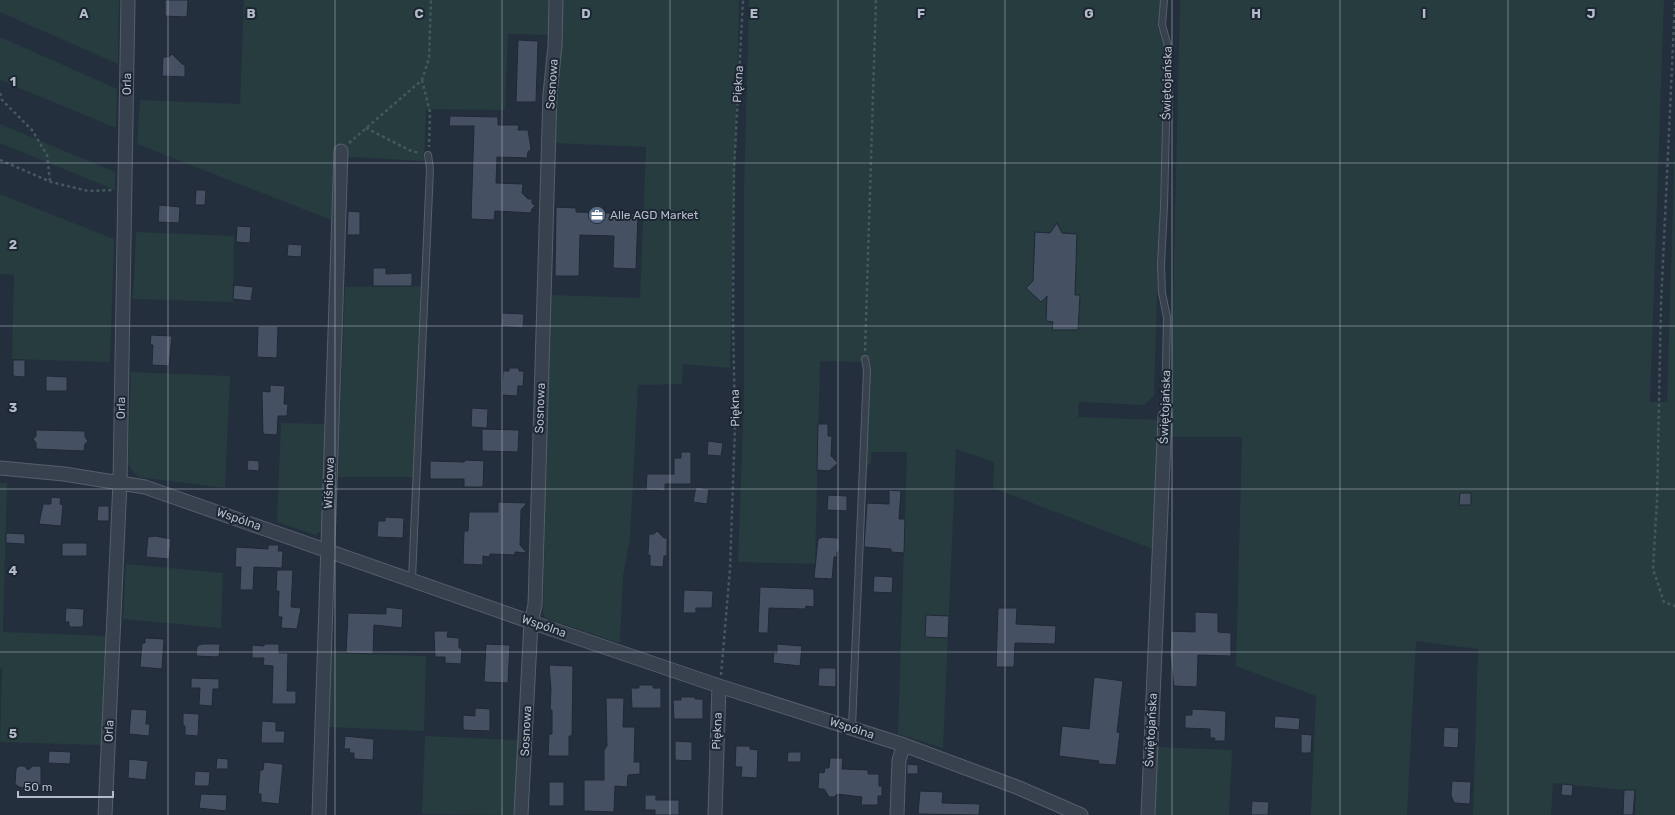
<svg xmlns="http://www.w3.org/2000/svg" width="1675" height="815" font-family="Rubik,sans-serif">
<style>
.green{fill:#263c3f}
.building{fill:#455162;stroke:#1f2835}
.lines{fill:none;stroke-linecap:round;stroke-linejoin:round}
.lane-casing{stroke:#565f6c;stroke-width:8}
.street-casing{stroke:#565f6c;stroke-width:15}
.path{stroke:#44595c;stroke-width:2.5;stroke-dasharray:3 3;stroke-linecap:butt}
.lane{stroke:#38414e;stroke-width:6}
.street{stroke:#38414e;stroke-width:13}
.grid{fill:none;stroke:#b4bcc9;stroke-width:1;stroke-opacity:0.55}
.labels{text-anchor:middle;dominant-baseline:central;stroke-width:4;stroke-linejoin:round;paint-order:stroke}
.street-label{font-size:12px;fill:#b4bcc9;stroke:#1d2633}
.poi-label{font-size:12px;fill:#b4bcc9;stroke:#1d2633;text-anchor:start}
.grid-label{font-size:13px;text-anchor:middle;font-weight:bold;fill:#b4bcc9;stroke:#1d2633;stroke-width:4;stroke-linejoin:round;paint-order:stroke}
</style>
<rect width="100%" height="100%" fill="#242f3e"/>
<path class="green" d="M0 0H119L118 64 0 12Z
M244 0H549L548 35 508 34 505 110 426 109 424 161 351 157 334 162 331 220 137 144 140 100 240 104Z
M561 0H739L730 368 683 364 682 384 638 385 630 538 623 576 620 643 545 618 543 613 550 295 640 298 646 147 554 143Z
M749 0H1161L1158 28 1165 48 1154 396 1144 405 1079 402 1078 417 1160 420 1155 550 993 488 994 462 956 449 943 748 898 734 907 452H871V462L866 469 869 362 820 361 815 564 738 562 744 396V192Z
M1180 0H1664L1650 402H1667L1675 137V815H1635L1636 791 1553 783 1551 815H1473L1478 649 1416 641 1407 815H1311L1316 696 1236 666 1242 437H1170Z
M0 37 117 89 116 128 0 80Z
M0 124 115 172V190L0 143Z
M0 194 114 239 110 362 12 359 14 275 0 274Z
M136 232 234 236 233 302 133 299Z
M421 286 413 477H338L345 287Z
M131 372 230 376 225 488 138 477 128 465Z
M281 423 326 424 323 529 316 535 277 522Z
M0 483H7L3 632 106 636 101 745 0 742 2 668H0Z
M126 564 223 573 221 628 123 619Z
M331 653 426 656 424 731 328 727Z
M425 736 518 740 515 815 422 814Z
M1156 747 1232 750 1229 815H1154Z"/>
<path class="building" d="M165 0H188L187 17 165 16Z
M518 40 538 41 536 102H516Z
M172 54 182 64 185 65V77L162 76 163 57H169Z
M450 116 498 117V125H519L518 130H528L531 149 528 152 527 158 497 157 496 183 523 184 522 193 528 199H532V203L535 206 532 209 531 213 495 211 494 220 471 219 474 126H449Z
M196 190H206L205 205H195Z
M159 205 180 207 179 223 158 222Z
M556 207 576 208V212L638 214 636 269 613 268 614 236 580 235 579 276H555Z
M348 211 360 212V235H347Z
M1057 223 1062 233 1077 234 1075 295H1080L1078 330H1052L1053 322 1046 321 1047 296 1041 302 1026 288 1033 281 1035 232 1050 233Z
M237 226 251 227 250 243 236 242Z
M288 244 302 245 301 257 287 256Z
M373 268H386V274L412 273V286H373Z
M234 285 253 287 251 301 233 299Z
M502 313 524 314 523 328 501 326Z
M258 326H278L277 358 257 357Z
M151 335 172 336 169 366 152 365 153 345H150Z
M13 360H25V377L13 376Z
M509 368H519V371H524L523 386H518L517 396 502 395 503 371H509Z
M46 376 67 377V391H46Z
M270 385 285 386 284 404H288L287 416H278L277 435 263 434 262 391 270 392Z
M472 408 488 409 487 428 471 427Z
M818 424H828V436H832L831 456 838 463 829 471 817 470Z
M482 429 519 430 518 452 482 451Z
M36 430 85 431V437L88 441 85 444 84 451 36 449V443L33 439 36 436Z
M708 441 723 443 721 456 707 455Z
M681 452H691V484H665V491L646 490 647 474H674V458H681Z
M248 460 259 461V471L247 470Z
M465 460 484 461 483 487H464V479H430V461L464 462Z
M696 487 709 489 707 504 693 502Z
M889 490 901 491 899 519H905L904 553 891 552V549L864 547 867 503 889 504Z
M1460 493H1471V505H1459Z
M828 495 847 496V511L827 510Z
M51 497 61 498 60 504 63 505 61 526 39 524 43 504H51Z
M498 502 527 503 521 510 520 545 527 553 515 552V555L490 554 489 557 483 556V565L463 564 464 531H468L469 512H498Z
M98 506H109V521H97Z
M385 517 404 518 403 538 377 537 378 521H385Z
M657 531 664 538H667V556H664L663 567 650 566V555H648L649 534H654Z
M6 533 25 534V544L6 543Z
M155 536 171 539 169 559 146 557 148 537Z
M822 537 839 538V552H837V557H834L832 579 814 578 818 539Z
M62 543H87V556H62Z
M268 545H279L278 551H283L282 568 254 567 253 590H240L241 567H235L236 547 268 549Z
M277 570H293L291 607 301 608 297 629 281 628 282 617H278L279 591H276Z
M874 576 893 577 892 593 873 592Z
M760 587 814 589V607L806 606 805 609 769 608 768 633H758Z
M684 590 713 591 712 608H696V613H683Z
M386 607 403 609 402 628 374 625 373 654 346 653 348 613 386 614Z
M66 608 84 609 83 627H69V622H65Z
M998 608H1017L1016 624 1056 626 1055 644 1015 643 1014 667H996Z
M1195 612 1218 613V632L1231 633V656L1198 655 1197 687 1174 686 1170 655 1171 631 1195 632Z
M926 615 949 616 948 638 925 637Z
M434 631H448L447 637 459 638V648H462L461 664 445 663V657H435Z
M145 638 164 639 162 669 140 667 142 643H145Z
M202 644H220L219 657 196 656 197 646Z
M264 644H279V653H288L287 691H296V704H272L273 666 263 665 264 658H252V645L264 646Z
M486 644 510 645 508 683 484 682Z
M777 644 802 646 800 666 773 663 774 652 777 653Z
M549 665 573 666 572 736H569V756H548L549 734H552V710H550L551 690Z
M819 668H836V687L818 686Z
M1094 677 1123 681 1117 732 1120 733 1116 765 1098 764 1099 761 1059 756 1062 726 1089 729Z
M191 678 219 679V689H213L212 706 199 705 200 688H191Z
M639 685H653V688H661V708H632L631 688H639Z
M681 697H695V699H703V719H674L673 700H681Z
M606 698H624L623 727H635L634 762H640V774L628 775 627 787 615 786 614 812 584 811V780H604V750L607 746Z
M475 708 490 709V731L463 730V715L475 716Z
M131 709 147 710 146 724H150L149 736 129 734Z
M1192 709 1226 711 1225 741H1214L1215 738H1210V729L1185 728V715H1192Z
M183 713 199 714 198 736 185 735V726H183Z
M1275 716 1300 718 1299 730 1274 728Z
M262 721 276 722V731H285L284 743H261Z
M1444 727 1459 728 1458 748 1443 747Z
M1301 734 1312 735 1311 753H1301Z
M345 736 374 739 373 760 354 759V753H349L350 749H344Z
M675 741 692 742V761L675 760Z
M736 746H750V749L758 750 757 778 741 777 742 767H735Z
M49 751 71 752 70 764 48 763Z
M788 752H801V762H787Z
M217 758 228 759V769H216Z
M830 758H843L842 769 868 770V774H879V786H882V796H878V805H861L862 797 837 794 834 797H829L824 789H818L819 772 824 773 825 768H829Z
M129 759 148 761 146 780 128 778Z
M264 762 283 764 279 804 261 802V794H258L260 770H263Z
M907 764 918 765V774H907Z
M19 766H24L28 770 33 766H41V785L37 788H32L28 783 23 788 19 787 15 784 16 769Z
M195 771 210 772 209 786H194Z
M1452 781 1471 782 1470 804 1454 803 1451 795Z
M549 782H564V806H549Z
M1562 784 1573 785 1572 796 1561 795Z
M1624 790H1635L1633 815H1623Z
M920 791 943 792 942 803 980 804 979 815 918 814Z
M201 794 227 795 226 811 199 808Z
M645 795H656V800H679V815H655V810H645Z
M1252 801 1269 802 1268 815H1251Z"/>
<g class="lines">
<defs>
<path id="lane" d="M1164 0 1162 25 1168 46 1164 206 1161 265 1162 293 1167 317 1165 416
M412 579 430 169 428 155
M852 727 867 370 865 359"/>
<path id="street" d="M0 468 64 474 145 487 531 622 719 686 904 745 1019 788 1081 815
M105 815 120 482 128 0
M319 815 341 151
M521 815 531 622 535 605 550 94 555 46 556 0
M715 815 719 686
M897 815 899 760 904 745
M1148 815 1165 416"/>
</defs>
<use href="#lane" class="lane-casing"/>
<use href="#street" class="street-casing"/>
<path class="path" d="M1675 2 1661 304 1657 501 1653 569 1664 602 1675 606
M422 80 430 112 429 147
M0 93 2 100 32 130 47 155 50 181
M366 128 409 150 419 153
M349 143 422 80 429 58 431 0
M0 160 51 182 88 191 112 190
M865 351 876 0
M721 675 730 569 735 426 733 318 734 170 743 0"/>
<use href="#lane" class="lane"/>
<use href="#street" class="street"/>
</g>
<path class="grid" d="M168 0V815M335 0V815M502 0V815M670 0V815M838 0V815M1005 0V815M1172 0V815M1340 0V815M1508 0V815M0 163H1675M0 326H1675M0 489H1675M0 652H1675"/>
<defs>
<symbol id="office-disc" viewBox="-11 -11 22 22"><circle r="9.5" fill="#5c6f8a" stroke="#1d2633"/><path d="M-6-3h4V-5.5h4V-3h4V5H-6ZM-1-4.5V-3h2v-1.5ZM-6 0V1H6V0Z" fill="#fff"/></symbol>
</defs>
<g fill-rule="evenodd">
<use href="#office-disc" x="587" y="205" width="20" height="20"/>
</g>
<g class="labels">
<g class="street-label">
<text transform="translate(1167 83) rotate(-89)">Świętojańska</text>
<text transform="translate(127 84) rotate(-89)">Orla</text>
<text transform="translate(552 84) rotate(-86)">Sosnowa</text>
<text transform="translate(738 84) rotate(-87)">Piękna</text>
<text transform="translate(1165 407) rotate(-88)">Świętojańska</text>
<text transform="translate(121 408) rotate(-89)">Orla</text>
<text transform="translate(540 408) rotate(-88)">Sosnowa</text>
<text transform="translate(735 408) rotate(-91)">Piękna</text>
<text transform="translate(329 483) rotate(-88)">Wiśniowa</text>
<text transform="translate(239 519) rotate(19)">Wspólna</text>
<text transform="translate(544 626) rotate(19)">Wspólna</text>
<text transform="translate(852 728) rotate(18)">Wspólna</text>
<text transform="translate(1151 730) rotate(-87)">Świętojańska</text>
<text transform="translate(109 731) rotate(-87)">Orla</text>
<text transform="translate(526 731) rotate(-87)">Sosnowa</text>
<text transform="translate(717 731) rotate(-88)">Piękna</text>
</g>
<g class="poi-label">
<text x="610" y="215">Alle AGD Market</text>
</g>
</g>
<g class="grid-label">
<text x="84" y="18">A</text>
<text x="251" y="18">B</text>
<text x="419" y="18">C</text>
<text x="586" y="18">D</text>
<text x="754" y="18">E</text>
<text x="921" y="18">F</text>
<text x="1089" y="18">G</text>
<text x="1256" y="18">H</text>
<text x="1424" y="18">I</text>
<text x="1591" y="18">J</text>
<text x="13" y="86">1</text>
<text x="13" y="249">2</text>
<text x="13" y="412">3</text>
<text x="13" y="575">4</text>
<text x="13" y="738">5</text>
</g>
<path d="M18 791v6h95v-6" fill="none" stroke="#b4bcc9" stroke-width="2"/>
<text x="24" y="791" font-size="12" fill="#b4bcc9" stroke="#1d2633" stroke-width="3" paint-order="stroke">50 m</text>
</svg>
